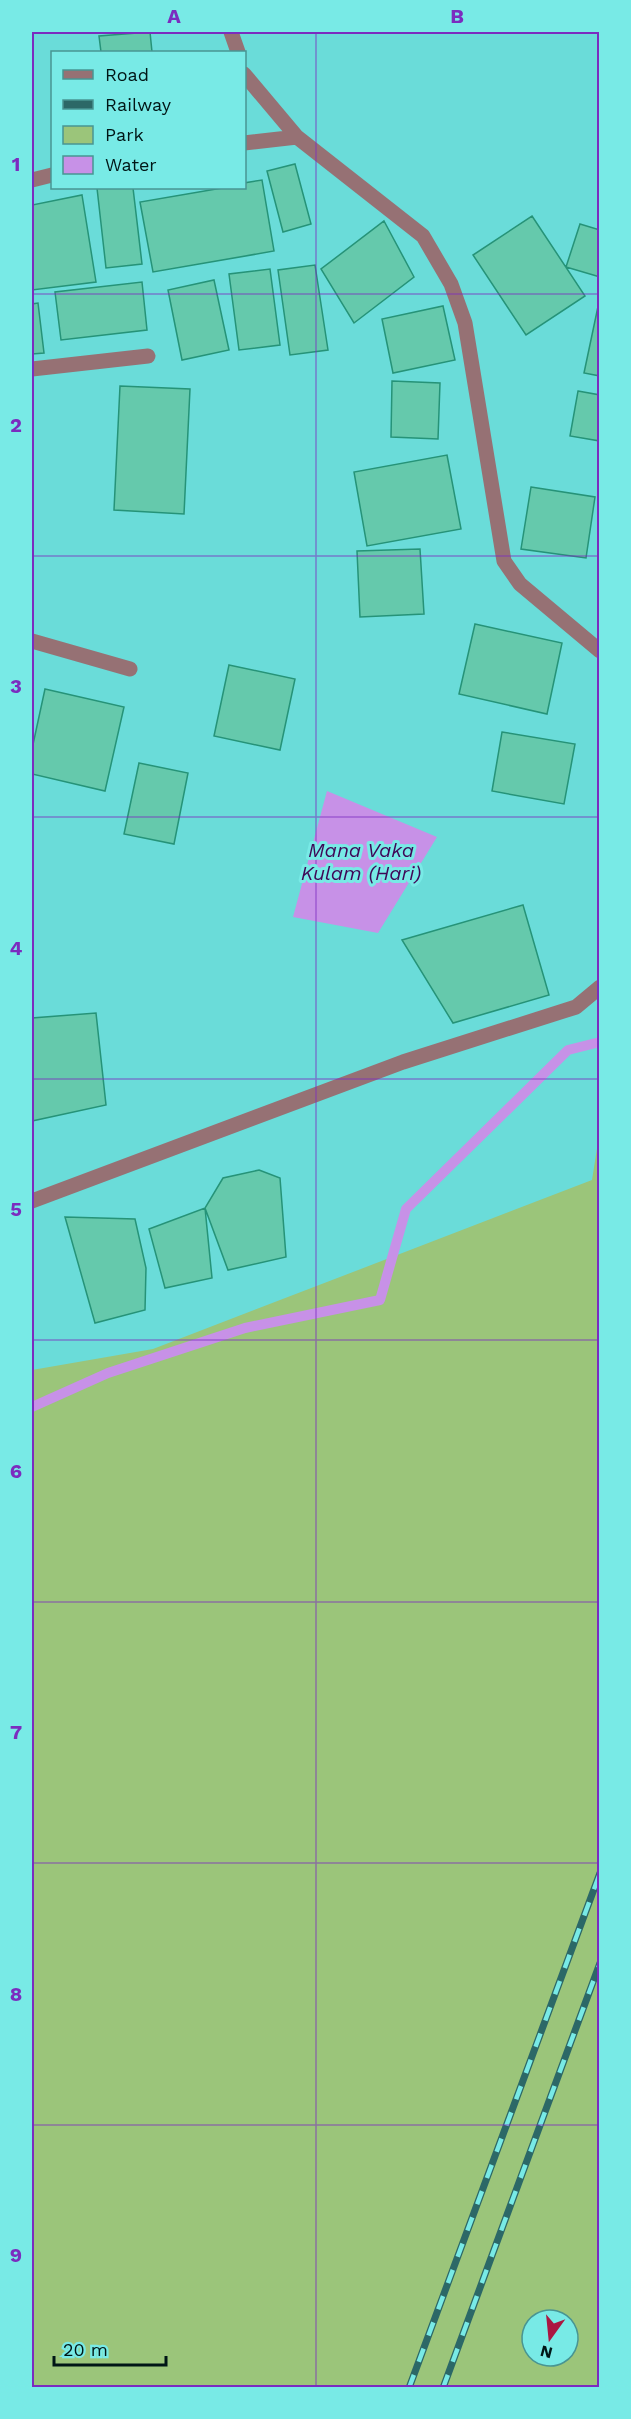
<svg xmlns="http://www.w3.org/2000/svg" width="631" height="2419" font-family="'Work Sans',sans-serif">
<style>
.green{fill:#9bc57a;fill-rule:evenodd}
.water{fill:#c791e7}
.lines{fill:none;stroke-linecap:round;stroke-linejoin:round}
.stream{stroke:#c791e7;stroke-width:10}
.building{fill:#65c9ac;stroke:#269378;stroke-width:1.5}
.minor{stroke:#967174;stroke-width:15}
.rail-casing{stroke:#2c6867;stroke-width:7}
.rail{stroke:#78eae6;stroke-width:4.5;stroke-dasharray:14;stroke-linecap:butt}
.grid{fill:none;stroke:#7b2cbf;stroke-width:1.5;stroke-opacity:0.55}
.labels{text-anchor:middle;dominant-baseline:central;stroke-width:6;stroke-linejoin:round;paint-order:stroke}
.water-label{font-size:20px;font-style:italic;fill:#3f0756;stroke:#78eae6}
.neatline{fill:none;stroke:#7b2cbf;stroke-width:2}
.grid-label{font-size:20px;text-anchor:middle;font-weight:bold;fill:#7b2cbf}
</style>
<rect width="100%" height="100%" fill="#6adcd9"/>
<path class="green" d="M599 1136V2387H32V1370L153 1349 592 1180ZM532 2320H568V2356H532Z"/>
<path class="water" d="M327 791 437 837 378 933 293 917Z"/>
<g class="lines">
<path class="stream" d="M32 1407 108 1373 245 1328 380 1300 406 1209 568 1050 600 1042"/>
</g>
<path class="building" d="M150 32 152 52H101L99 36Z
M295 164 311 224 283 232 267 171Z
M262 180 274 251 153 272 140 202 222 188H244V183Z
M97 188H133L142 264 106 268Z
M82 195 96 282 32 290V205Z
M532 216 585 296 526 335 473 255Z
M384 221 414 277 354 323 321 269Z
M580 224 600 230V277L566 267Z
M315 265 328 350 290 355 278 270Z
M270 269 280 345 239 350 229 274Z
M214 280 229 350 182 360 168 290Z
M142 282 147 330 61 340 55 292Z
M600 297V376L584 373Z
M38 303 44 353 32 354V304Z
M443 306 455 360 393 373 382 319Z
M392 381 440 383 438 439 391 437Z
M120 386 190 389 184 514 114 510Z
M578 391 600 395V441L570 436Z
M447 455 461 529 367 546 354 472Z
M531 487 595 497 586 558 521 549Z
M420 549 424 614 360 617 357 551Z
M475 624 562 643 547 714 459 694Z
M229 665 295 679 280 750 214 736Z
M45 689 124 707 105 791 32 774V749Z
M502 732 575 744 564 804 492 791Z
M139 763 188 773 174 844 124 834Z
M523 905 549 995 453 1023 402 940Z
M96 1013 106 1105 32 1121V1018Z
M259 1170 280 1178 286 1257 228 1270 205 1208 223 1178Z
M205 1208 212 1278 165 1288 149 1229Z
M65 1217 135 1219 146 1268 145 1310 95 1323Z"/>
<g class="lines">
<path class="minor" d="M231 32 238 52
M244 74 297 137 423 236 451 284 465 323 504 561 520 584 600 651
M244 143 297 137
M32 180 52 175
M32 369 148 356
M32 641 130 669
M32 1201 403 1062 576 1007 600 987"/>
<defs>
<path id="rail" d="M409 2388 600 1873
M443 2388 600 1963"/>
</defs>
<use href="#rail" class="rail-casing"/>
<use href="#rail" class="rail"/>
</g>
<path class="grid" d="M316 32V2388M32 294H600M32 556H600M32 817H600M32 1079H600M32 1340H600M32 1602H600M32 1863H600M32 2125H600"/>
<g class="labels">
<g class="water-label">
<text x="361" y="850">Mana Vaka<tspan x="361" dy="23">Kulam (Hari)</tspan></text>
</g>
</g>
<rect width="631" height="2419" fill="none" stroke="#78eae6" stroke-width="66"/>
<rect x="51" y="51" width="195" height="138" fill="#78eae6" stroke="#489593" stroke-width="1.5"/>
<rect x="63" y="70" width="30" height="9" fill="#967174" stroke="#489593" stroke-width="1.5"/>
<text x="105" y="81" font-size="18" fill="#001616">Road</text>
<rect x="63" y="100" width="30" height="9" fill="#2c6867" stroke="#489593" stroke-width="1.5"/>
<text x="105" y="111" font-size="18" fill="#001616">Railway</text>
<rect x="63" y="126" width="30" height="18" fill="#9bc57a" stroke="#489593" stroke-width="1.5"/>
<text x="105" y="141" font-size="18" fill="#001616">Park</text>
<rect x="63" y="156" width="30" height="18" fill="#c791e7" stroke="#489593" stroke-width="1.5"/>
<text x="105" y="171" font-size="18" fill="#001616">Water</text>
<g transform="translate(550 2338) rotate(195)"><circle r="28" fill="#78eae6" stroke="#489593" stroke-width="1.5"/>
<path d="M0-4.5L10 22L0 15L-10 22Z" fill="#ab1641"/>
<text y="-9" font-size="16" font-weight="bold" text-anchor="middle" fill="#001616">N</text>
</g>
<path d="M54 2356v9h112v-9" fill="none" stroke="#001616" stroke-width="3"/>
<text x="63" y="2356" font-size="18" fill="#001616" stroke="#78eae6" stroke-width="4.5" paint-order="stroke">20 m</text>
<rect x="33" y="33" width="565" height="2353" class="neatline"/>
<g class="grid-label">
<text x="174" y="23">A</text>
<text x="457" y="23">B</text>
<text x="16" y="171">1</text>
<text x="16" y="432">2</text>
<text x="16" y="693">3</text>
<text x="16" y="955">4</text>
<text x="16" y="1216">5</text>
<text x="16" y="1478">6</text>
<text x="16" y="1739">7</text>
<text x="16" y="2001">8</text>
<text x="16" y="2262">9</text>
</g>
</svg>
